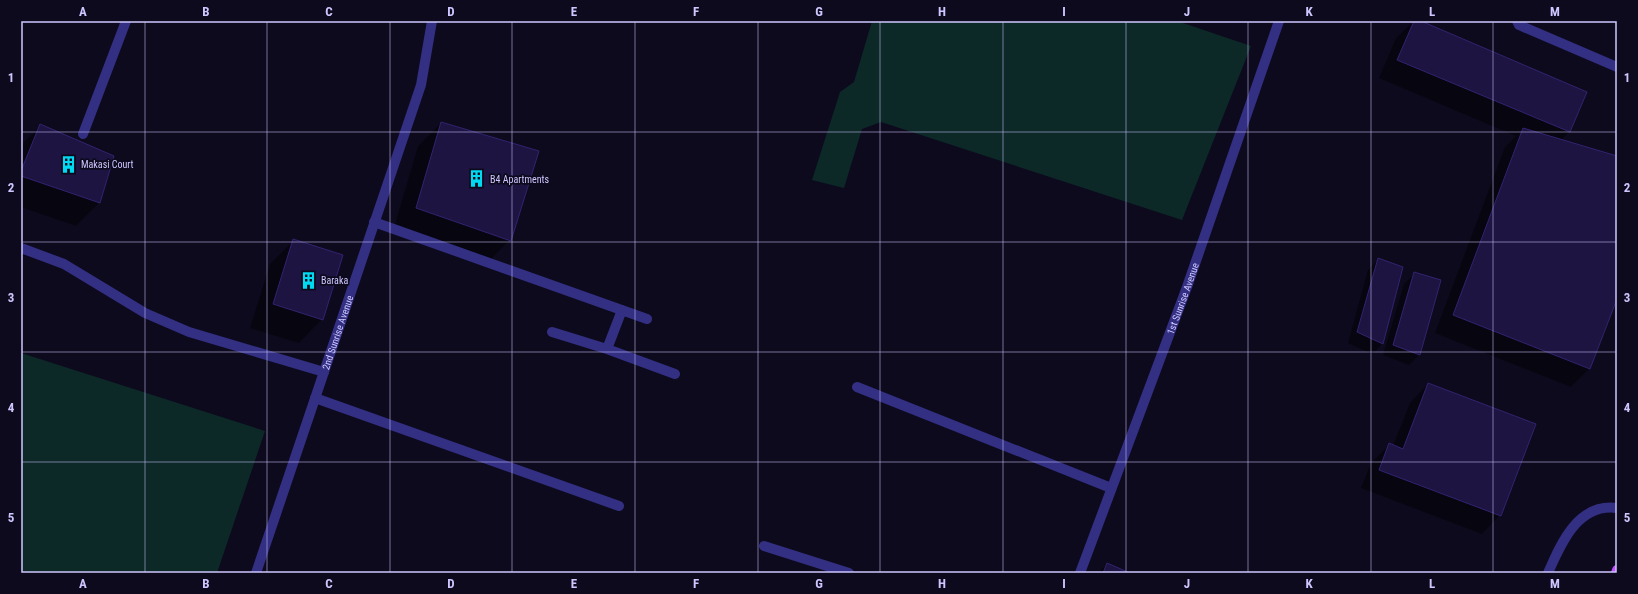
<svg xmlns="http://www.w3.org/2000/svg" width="1638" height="594" font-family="'Roboto Condensed',sans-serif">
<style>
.green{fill:#0c2928}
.shadow{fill:#0007}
.building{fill:#1d1441;stroke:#332370}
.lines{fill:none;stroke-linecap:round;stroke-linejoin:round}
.lane{stroke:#332f83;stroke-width:10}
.street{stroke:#332f83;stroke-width:10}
.primary{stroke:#be4eff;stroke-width:10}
.grid{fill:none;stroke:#cec7ff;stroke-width:1;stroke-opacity:0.55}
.labels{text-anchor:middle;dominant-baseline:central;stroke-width:3.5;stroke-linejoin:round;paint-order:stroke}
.poi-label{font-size:10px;fill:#cec7ff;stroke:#0d0a1e;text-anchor:start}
.street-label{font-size:10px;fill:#cec7ff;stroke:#0d0a1e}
.neatline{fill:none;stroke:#cec7ff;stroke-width:1.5}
.grid-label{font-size:13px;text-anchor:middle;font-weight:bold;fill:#cec7ff}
</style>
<rect width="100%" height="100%" fill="#0d0a1e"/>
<path class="green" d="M872 21H1177L1251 46 1182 220 881 122 862 129 844 188 812 180 840 92 854 82Z
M21 353 265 431 217 573H21Z"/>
<path class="shadow" d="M1414 21H1418L1586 92 1569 132 1561 140 1617 157V296L1589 369 1571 387 1435 333 1505 147 1516 136 1379 78 1396 38Z
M441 123 510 240 486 264 393 231 418 146Z
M41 126 113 157 99 203 76 226 21 207V145Z
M294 240 322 319 299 343 250 328 270 264Z
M1378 260 1402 267 1382 344 1372 354 1348 343 1368 270Z
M1415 273 1439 281 1419 355 1409 365 1383 355 1404 284Z
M1428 384 1500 515 1482 534 1361 488 1371 463 1389 445 1393 446 1410 403Z
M1107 564 1128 573H1098Z"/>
<path class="building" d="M1414 21H1421L1587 92 1570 132 1397 60Z
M441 122 539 151 511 241 416 208Z
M40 124 114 156 100 203 21 176V171Z
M1523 128 1617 156V299L1590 369 1453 315Z
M293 239 343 255 323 320 273 304Z
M1378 258 1403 267 1383 344 1357 332Z
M1414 272 1441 280 1420 355 1393 345Z
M1428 383 1536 424 1501 516 1379 470 1389 443 1403 449Z
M1107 563 1130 573H1103Z"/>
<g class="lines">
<path class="lane" d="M1517 21 1519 25 1617 67
M83 134 126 21
M374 222 647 319
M622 310 607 349 675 374
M552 332 607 349
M857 387 1111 488"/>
<g class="street">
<path d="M21 248 64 264 145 313 189 332 324 372"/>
<path d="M315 398 619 506"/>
<path d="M764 546 849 573"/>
<path id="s1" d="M256 573 421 85 432 21"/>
<path id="s2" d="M1080 573 1187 287 1279 21"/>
<path d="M1548 573C1561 543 1578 503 1617 508"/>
</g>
<path class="primary" d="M1616 573 1617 570"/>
</g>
<path class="grid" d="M145 21V573M267 21V573M390 21V573M512 21V573M635 21V573M758 21V573M880 21V573M1003 21V573M1126 21V573M1248 21V573M1371 21V573M1493 21V573M21 132H1617M21 242H1617M21 352H1617M21 462H1617"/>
<defs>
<symbol id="building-bare" viewBox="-9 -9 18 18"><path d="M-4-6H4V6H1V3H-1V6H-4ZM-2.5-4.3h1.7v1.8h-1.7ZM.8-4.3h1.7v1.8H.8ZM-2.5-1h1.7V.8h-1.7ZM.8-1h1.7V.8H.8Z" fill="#00d9f2" stroke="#0d0a1e" stroke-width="2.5" paint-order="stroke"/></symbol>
</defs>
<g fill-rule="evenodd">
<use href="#building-bare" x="56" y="152" width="25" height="25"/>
<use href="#building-bare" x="464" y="166" width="25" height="25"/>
<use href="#building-bare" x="296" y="268" width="25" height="25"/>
</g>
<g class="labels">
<g class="poi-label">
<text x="81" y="164">Makasi Court</text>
<text x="490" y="179">B4 Apartments</text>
<text x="321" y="280">Baraka</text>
</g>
<g class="street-label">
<text stroke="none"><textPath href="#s2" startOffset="293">1st Sunrise Avenue</textPath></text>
<text stroke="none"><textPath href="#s1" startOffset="254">2nd Sunrise Avenue</textPath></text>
</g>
</g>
<rect width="1638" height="594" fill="none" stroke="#0d0a1e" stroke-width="44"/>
<rect x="22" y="22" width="1594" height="550" class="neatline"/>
<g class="grid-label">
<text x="83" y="16">A</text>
<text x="206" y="16">B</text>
<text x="329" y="16">C</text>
<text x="451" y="16">D</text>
<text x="574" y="16">E</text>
<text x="696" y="16">F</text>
<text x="819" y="16">G</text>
<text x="942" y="16">H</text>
<text x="1064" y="16">I</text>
<text x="1187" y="16">J</text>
<text x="1309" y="16">K</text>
<text x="1432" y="16">L</text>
<text x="1555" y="16">M</text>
<text x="11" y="82">1</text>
<text x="1627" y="82">1</text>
<text x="11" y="192">2</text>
<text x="1627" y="192">2</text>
<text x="11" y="302">3</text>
<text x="1627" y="302">3</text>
<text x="11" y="412">4</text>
<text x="1627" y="412">4</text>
<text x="11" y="522">5</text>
<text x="1627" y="522">5</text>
<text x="83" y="588">A</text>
<text x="206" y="588">B</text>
<text x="329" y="588">C</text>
<text x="451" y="588">D</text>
<text x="574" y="588">E</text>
<text x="696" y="588">F</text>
<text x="819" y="588">G</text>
<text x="942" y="588">H</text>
<text x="1064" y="588">I</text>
<text x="1187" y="588">J</text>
<text x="1309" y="588">K</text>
<text x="1432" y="588">L</text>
<text x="1555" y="588">M</text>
</g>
</svg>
